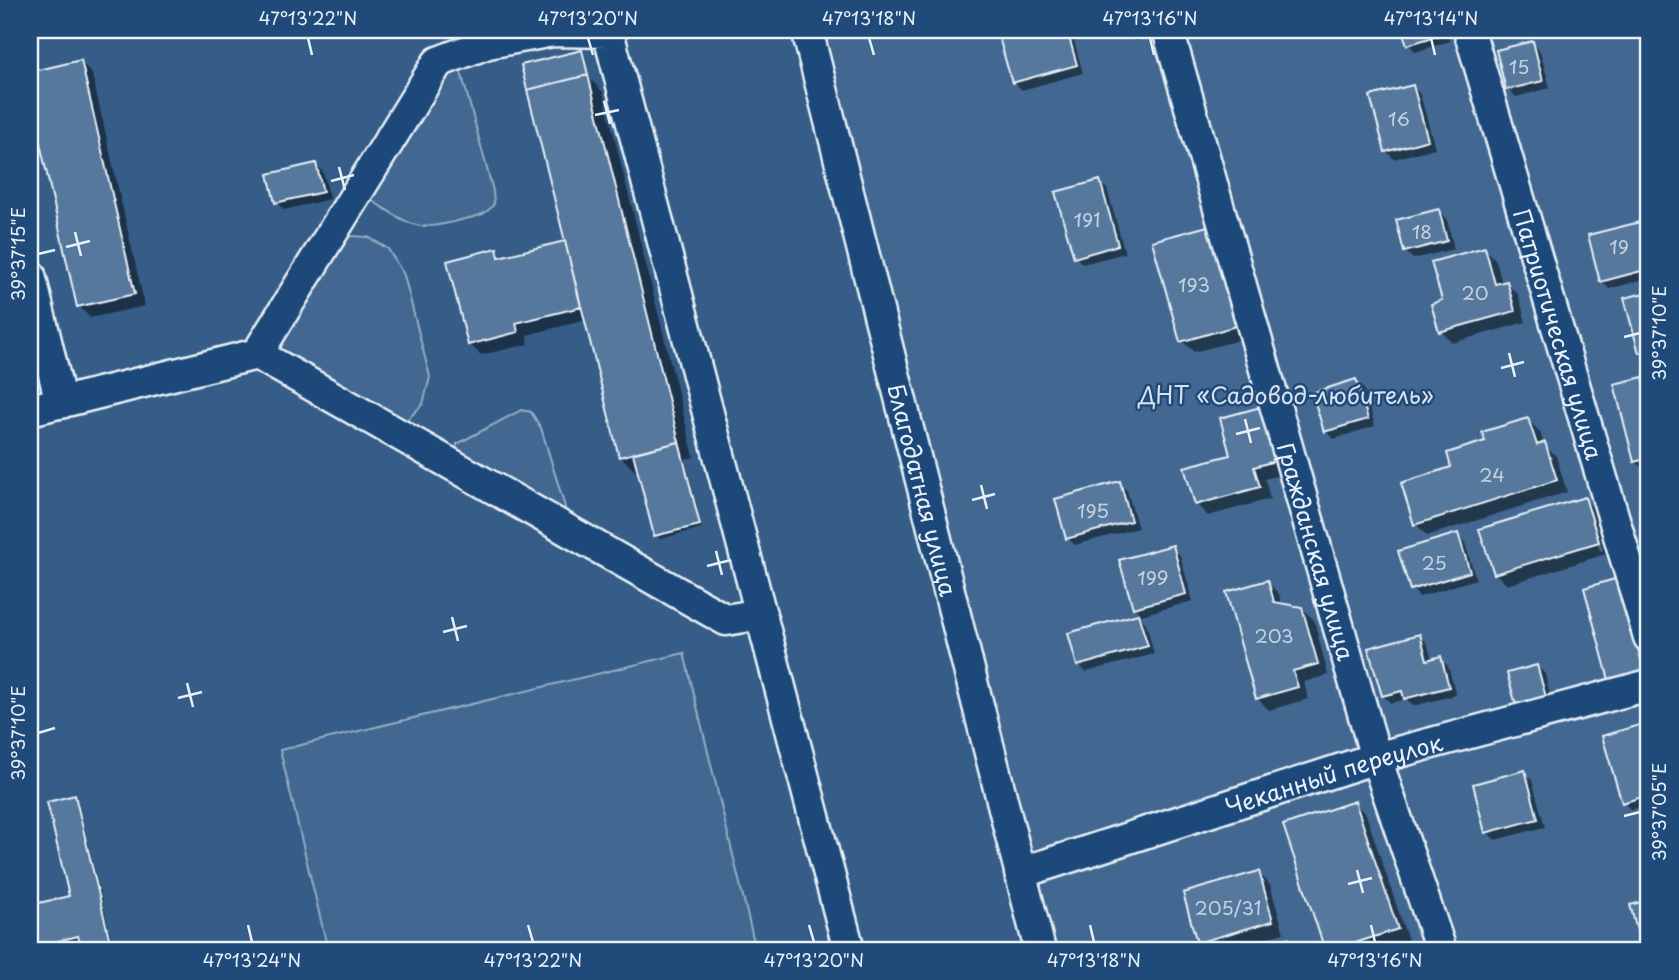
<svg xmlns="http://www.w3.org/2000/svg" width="1679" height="980" font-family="'Playpen Sans',sans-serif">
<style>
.built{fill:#355d88}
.green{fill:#436891;stroke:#96acc4;stroke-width:2}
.shadow{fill:#0007;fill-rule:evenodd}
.building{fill:#57789d;stroke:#e8f1f8;stroke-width:2}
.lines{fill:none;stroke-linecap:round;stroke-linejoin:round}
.minor-casing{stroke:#e8f1f8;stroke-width:35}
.minor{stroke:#1f4a7a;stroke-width:30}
.ticks{fill:none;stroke:#e8f1f8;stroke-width:2.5}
.labels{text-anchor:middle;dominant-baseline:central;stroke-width:5;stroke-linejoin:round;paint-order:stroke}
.number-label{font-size:19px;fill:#c4d3e1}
.street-label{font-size:23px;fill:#e8f1f8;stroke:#1f4a7a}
.park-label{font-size:23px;fill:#d8e3ee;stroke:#1f4a7a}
.neatline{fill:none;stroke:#e8f1f8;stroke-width:2.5}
.ticks-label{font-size:18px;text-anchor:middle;fill:#e8f1f8}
</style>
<rect width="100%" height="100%" fill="#27517f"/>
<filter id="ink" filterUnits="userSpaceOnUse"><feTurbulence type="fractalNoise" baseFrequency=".0143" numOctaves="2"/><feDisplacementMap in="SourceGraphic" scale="14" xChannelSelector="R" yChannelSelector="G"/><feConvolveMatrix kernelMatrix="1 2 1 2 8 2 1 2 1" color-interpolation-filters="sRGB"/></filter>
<g filter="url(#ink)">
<path class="built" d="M30 30H788L1028 950H30Z"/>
<path class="green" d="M816 30H1649V950H1054Z
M438 63 460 68 493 191 494 204C486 215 478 216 465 219 412 234 413 225 367 198Z
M351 236 368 237 388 249 404 275 430 377 423 404 407 420 393 425 275 356 281 318 338 240Z
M521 410 531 412 541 428 565 507V519L456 454 457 444Z
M684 653 756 950H328L280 750Z"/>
<path class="shadow" d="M1005 30H1071L1083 73 1022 90 1014 82 1000 31Z
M1118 30H1150L1137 41 1123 36Z
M1404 30H1446L1450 41 1416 52 1408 44Z
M1532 43 1540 51 1550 88 1516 97 1508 89Z
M581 52 591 80 603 92 694 457 685 459 702 528 659 539 639 470 635 471 620 456 586 320 527 335 529 344 481 355 469 344 497 250 504 258 567 242Z
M81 62 92 74 145 306 90 318 79 306 30 91V74Z
M1412 86 1420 94 1435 148 1394 159 1386 151Z
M316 165 323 172 330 199 284 210 277 202Z
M1099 182 1107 189 1125 253 1083 264 1075 257Z
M1439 211 1447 219 1454 249 1413 259 1405 251Z
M1640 224 1649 238V278L1609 289 1601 281Z
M1208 228 1219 239 1247 338 1194 352 1182 341Z
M1484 249 1496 260 1502 284 1506 283 1518 294 1526 322 1452 343 1441 331 1444 302Z
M1649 294V360H1648L1640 352 1627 299Z
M1643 379 1649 385 1647 473 1635 462Z
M1356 381 1364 389 1375 426 1334 439 1326 432 1314 394Z
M1260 409 1286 473 1265 479 1270 499 1208 516 1196 504 1232 456Z
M1528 420 1540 432 1544 445 1556 456 1567 492 1427 536 1416 524 1453 468 1487 442Z
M1120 483 1127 491 1138 528 1075 545 1068 538Z
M1585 499 1596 511 1609 553 1507 585 1495 573ZM1587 510H1591L1603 550 1600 551Z
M1458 535 1465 543 1476 579 1419 597 1412 589Z
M1172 547 1180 555 1193 601 1138 616 1146 623 1154 654 1086 672 1079 665 1071 635 1141 615 1134 607Z
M1268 582 1279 594 1282 605 1302 608 1314 620 1328 675 1304 682 1308 699 1269 710 1257 698Z
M1626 588 1649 673 1618 687 1611 679Z
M1419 635 1427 643 1432 660 1440 658 1448 666 1456 695 1413 706 1406 699 1391 703 1383 696Z
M1537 666 1545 674 1552 704 1525 712 1517 704Z
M1649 724V804L1631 810 1623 802 1604 737Z
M1525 772 1532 780 1545 827 1495 840 1487 832Z
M75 797 78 801 114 950H83L81 939 30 950V907L71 897Z
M1354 803 1366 814 1408 940 1379 950H1327L1285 826Z
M1259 873 1270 885 1284 933 1221 950H1207L1199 942Z
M1649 902V950H1646L1632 906Z
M1288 940 1296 950H1250Z"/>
<path class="building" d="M997 30H1067L1077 65 1012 83Z
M1117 30H1143L1132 38 1118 33Z
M1402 30H1442L1443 34 1407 45Z
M1533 41 1543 81 1506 90 1496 50Z
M582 50 588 75 527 90 521 65Z
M81 60 135 294 77 307 30 99V72Z
M588 75 679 442 619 457 527 90Z
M1413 85 1428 140 1385 152 1370 96Z
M316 163 323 192 275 203 268 174Z
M1100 180 1118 245 1074 258 1055 192Z
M1439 209 1447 241 1404 252 1396 220Z
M1640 222 1649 269 1600 282 1588 235Z
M1208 226 1236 326 1180 342 1152 241Z
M565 241 581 307 516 323 518 332 468 345 447 261 497 248 499 257Z
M1485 247 1495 284 1507 281 1515 311 1439 332 1431 304 1442 300 1431 262Z
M1649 292V351L1639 353 1624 298Z
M1643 377 1647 392 1649 391V458L1634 462 1614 384Z
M1356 379 1368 419 1324 432 1312 393Z
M1261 407 1275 461 1254 467 1260 487 1195 505 1184 467 1230 455 1220 418Z
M1528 418 1537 445 1545 442 1557 480 1414 525 1401 483 1451 467 1447 453 1485 441 1482 432Z
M679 442 700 525 654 536 633 453Z
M1120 481 1131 521 1066 539 1055 499Z
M1585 497 1599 542 1494 574 1479 529Z
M1458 533 1470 572 1410 590 1398 551Z
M1173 545 1186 594 1133 608 1119 560Z
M1618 578 1644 670 1609 680 1584 588Z
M1268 580 1274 602 1302 607 1318 664 1293 671 1298 687 1256 699 1226 592Z
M1138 614 1148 646 1077 666 1068 633Z
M1420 634 1427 660 1441 656 1449 687 1404 699 1402 691 1382 696 1368 648Z
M1537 665 1546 697 1516 705 1507 673Z
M1649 722V795L1622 803 1602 736Z
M1525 770 1538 819 1485 833 1473 784Z
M75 795 112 950H82L78 936 30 948V905L69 896 47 802Z
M1355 801 1398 929 1334 950H1325L1283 825Z
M1259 871 1273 921 1197 943 1183 893Z
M1649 900V946L1642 948 1630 905Z
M1288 938 1292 950H1244Z"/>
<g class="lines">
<defs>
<g id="minor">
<path id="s1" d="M807 30 1040 950"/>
<path id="s2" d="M1168 30 1376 758 1441 950"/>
<path id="s3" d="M1469 30 1649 637"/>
<path d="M30 275 61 403"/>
<path d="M30 410 257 354"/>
<path d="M761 614 726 620 257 354 438 62 488 43 553 31 608 32 849 950"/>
<path id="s4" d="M1020 873 1376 758 1649 685"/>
</g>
</defs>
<use href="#minor" class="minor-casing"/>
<use href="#minor" class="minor"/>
</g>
</g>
<path class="ticks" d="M308 38 312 55M588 38 593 55M869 38 874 55M1150 38 1154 55M1431 38 1435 55M604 101 610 124M595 115 619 110M339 167 345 190M331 181 354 175M75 232 81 256M66 247 90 241M38 254 55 250M1624 337 1640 333M1509 353 1515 377M1501 368 1524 362M1245 419 1251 443M1236 434 1260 428M981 485 987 509M972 500 995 494M716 551 722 575M707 566 731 560M452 617 458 641M443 632 467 626M187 683 193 707M178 698 202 692M38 733 55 728M1624 816 1640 812M1357 870 1363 893M1348 884 1372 878M248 925 252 942M528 925 533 942M809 925 814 942M1090 925 1094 942M1371 925 1375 942"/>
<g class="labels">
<g class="number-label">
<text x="1519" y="66">15</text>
<text x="1399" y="118">16</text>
<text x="1087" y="219">191</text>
<text x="1422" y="231">18</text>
<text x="1619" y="246">19</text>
<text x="1194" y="284">193</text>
<text x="1475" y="292">20</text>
<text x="1492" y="474">24</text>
<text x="1093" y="510">195</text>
<text x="1434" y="562">25</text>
<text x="1153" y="577">199</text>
<text x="1274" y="635">203</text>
<text x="1228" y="907">205/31</text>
</g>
<g class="street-label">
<text stroke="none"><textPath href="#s3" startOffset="317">Патриотическая улица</textPath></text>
<text stroke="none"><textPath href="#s1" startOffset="474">Благодатная улица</textPath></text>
<text stroke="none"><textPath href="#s2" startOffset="542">Гражданская улица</textPath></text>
<text stroke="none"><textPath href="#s4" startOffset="329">Чеканный переулок</textPath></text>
</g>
<g class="park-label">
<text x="1286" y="394">ДНТ «Садовод-любитель»</text>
</g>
</g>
<rect width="1679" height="980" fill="none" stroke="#1f4a7a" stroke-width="77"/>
<rect x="38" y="38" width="1602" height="904" class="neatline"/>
<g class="ticks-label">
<text x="308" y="25">47°13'22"N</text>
<text x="588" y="25">47°13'20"N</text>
<text x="869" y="25">47°13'18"N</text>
<text x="1150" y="25">47°13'16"N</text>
<text x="1431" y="25">47°13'14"N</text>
<text transform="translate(19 254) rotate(-90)" y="6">39°37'15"E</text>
<text transform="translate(1660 333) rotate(-90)" y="6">39°37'10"E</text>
<text transform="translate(19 733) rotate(-90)" y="6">39°37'10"E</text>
<text transform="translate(1660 812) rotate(-90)" y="6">39°37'05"E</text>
<text x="252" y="967">47°13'24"N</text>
<text x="533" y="967">47°13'22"N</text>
<text x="814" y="967">47°13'20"N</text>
<text x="1094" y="967">47°13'18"N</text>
<text x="1375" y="967">47°13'16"N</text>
</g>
</svg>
